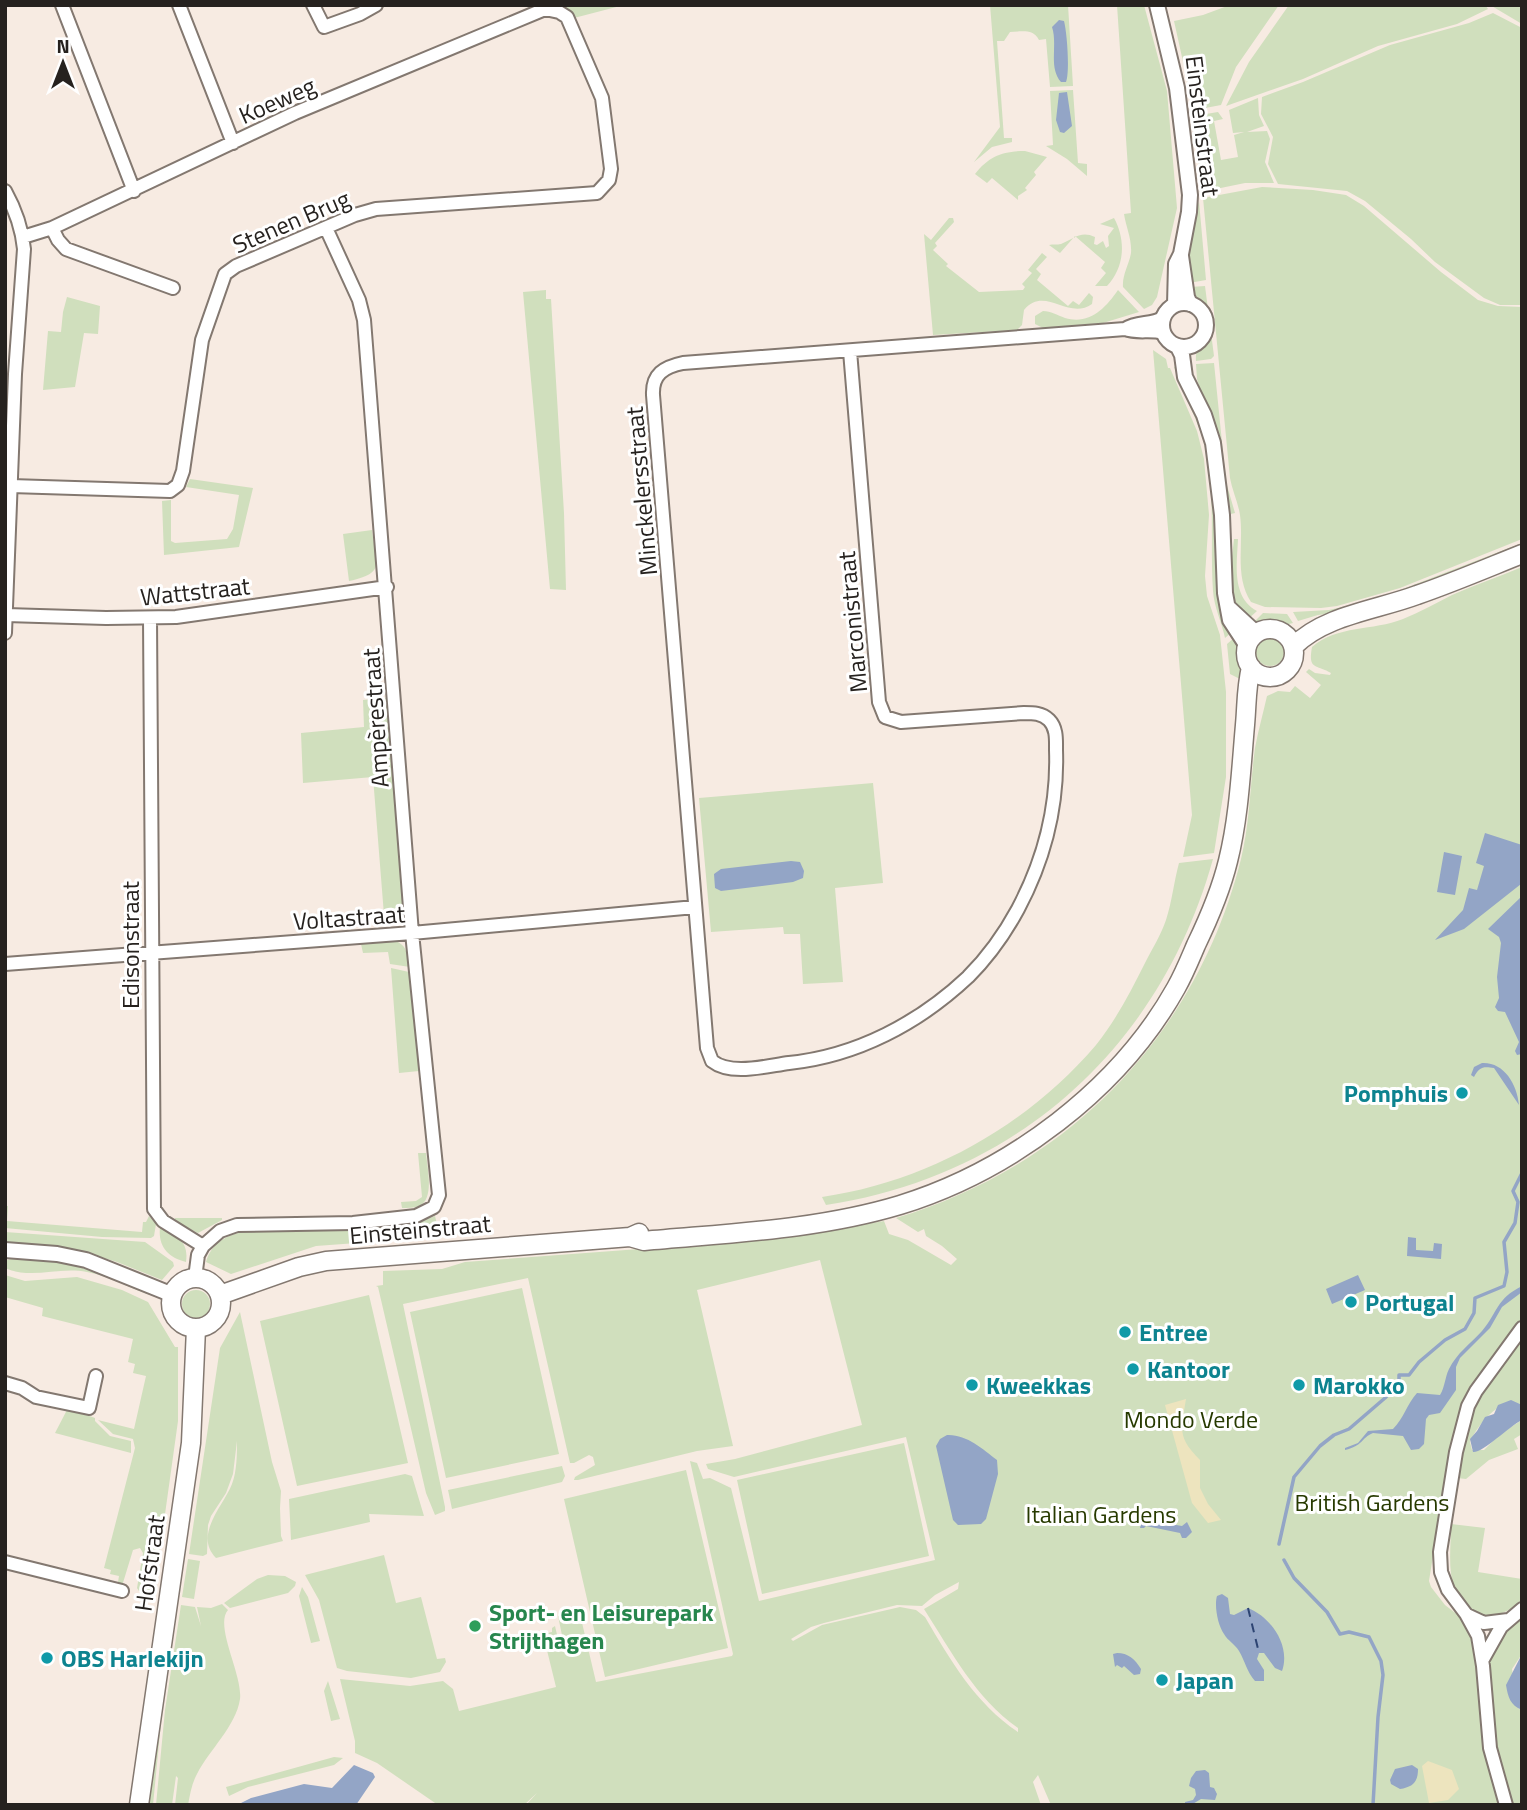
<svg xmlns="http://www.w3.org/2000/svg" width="1527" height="1810" font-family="'Titillium Web',sans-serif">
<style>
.green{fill:#d0dfbd;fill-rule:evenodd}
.sand{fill:#ede4be}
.water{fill:#93a5c6}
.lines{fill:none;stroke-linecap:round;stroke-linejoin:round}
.stream{stroke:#93a5c6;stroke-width:3.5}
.ferry{stroke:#2d4472;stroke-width:2;stroke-dasharray:9 7;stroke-linecap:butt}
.minor-casing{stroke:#837870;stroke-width:16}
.tertiary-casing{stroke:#837870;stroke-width:18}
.secondary-casing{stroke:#837870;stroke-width:21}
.minor{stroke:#fff;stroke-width:12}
.tertiary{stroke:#fff;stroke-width:14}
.secondary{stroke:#fff;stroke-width:18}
.culture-dot{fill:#0f9aa8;stroke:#fff;stroke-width:2.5}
.leisure-dot{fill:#2e9e5b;stroke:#fff;stroke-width:2.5}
.labels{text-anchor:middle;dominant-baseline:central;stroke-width:6;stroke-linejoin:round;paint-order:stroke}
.street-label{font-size:24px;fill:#26221f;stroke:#fff}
.culture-label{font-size:24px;font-weight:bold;fill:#0d838f;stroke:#fff;text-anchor:start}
.park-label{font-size:24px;fill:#273a00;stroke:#fff}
.leisure-label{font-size:24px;font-weight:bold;fill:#27864d;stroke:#fff;text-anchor:start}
</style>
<rect width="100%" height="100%" fill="#f7ebe2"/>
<path class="green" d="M558 5H624L574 18Z
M990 5H1068L1073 86 1050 87 1046 39 1039 40C1033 28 1020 32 1010 32L1004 41H997L1004 138H1012V142L992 147 974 162 1000 127Z
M1117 5H1144L1167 91 1177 208 1157 297 1152 305 1144 309 1123 287C1122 275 1129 265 1131 253 1132 239 1126 227 1124 214L1131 213Z
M1230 5H1279L1236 67 1221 105 1200 109 1193 107 1174 21 1203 15Z
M1289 5H1485L1488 9 1457 24 1378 46 1303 79 1226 106 1249 62Z
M1490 5H1522V24Z
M1493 13 1522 28V305H1500L1484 298 1435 262 1411 239 1365 201 1347 191 1278 184 1268 164 1273 137 1261 114 1262 97 1303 82 1390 45 1469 23Z
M1073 90 1078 163 1087 164V176L1067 159 1046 146 1053 145 1050 91Z
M1258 98 1259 115 1264 126 1247 132 1267 131 1270 139 1265 162 1274 183H1245L1211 190 1201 188 1194 120 1200 115 1218 112 1223 119 1214 121 1221 160 1238 157 1234 135 1244 132 1233 133 1229 110Z
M1025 151 1047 157 1034 172 1036 175 1025 188 1027 190 1018 196V200L992 178 987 183 975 174C989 156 1003 151 1025 151Z
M1262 187 1313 190 1346 195 1364 206 1441 272 1478 300 1498 306 1522 307V539L1400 588 1337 606 1321 608 1265 607 1251 602C1234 576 1244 544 1240 515 1238 502 1232 490 1230 478L1203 198Z
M1199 201 1206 280 1189 283 1187 252Z
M949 218H953L954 222 935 243 937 246 933 250 948 264 946 266 979 292 1023 290 1025 287 1022 284 1032 273 1028 270 1042 253 1047 257 1036 269 1041 274 1037 280 1068 306 1073 301 1079 305 1089 293 1093 297 1092 304C1068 321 1045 285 1024 310L1022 325 1017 330 933 335 924 234 931 240Z
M1114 218C1126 240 1125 267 1107 286H1095L1106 273 1101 268 1105 262 1075 236 1060 253 1049 245C1053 244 1057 245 1061 244 1073 239 1081 230 1095 237L1094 244 1097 245 1103 241 1106 248 1109 246 1108 236 1114 228 1100 224Z
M1205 286 1214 356 1211 359 1196 361C1194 343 1215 334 1207 315 1205 309 1200 306 1197 302 1193 298 1192 291 1190 287Z
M546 290V299H551L564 513 566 590 550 589 523 292Z
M1118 290 1139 312 1103 323 1043 328 1035 324V316L1043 311C1051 311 1057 315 1065 318 1089 325 1105 309 1118 290Z
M67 297 100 306 98 334 84 333 75 387 43 390 48 331 61 332 63 312Z
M1153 350 1166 359 1168 368H1170L1197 431 1204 459 1209 515 1205 576 1207 596 1220 635 1226 692V777L1214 853 1183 857 1192 815Z
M1214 363 1226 482 1235 513 1231 514 1224 470 1197 379 1196 364Z
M1178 366 1206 443 1215 517 1217 595 1223 618 1232 632 1225 638C1222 623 1214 607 1213 591 1210 547 1215 502 1207 457 1202 425 1184 398 1174 367Z
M190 479 253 488 239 547 164 555 162 501 171 500V541L175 543 227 539 233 529 239 495 186 487Z
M372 530C376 563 387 573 349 581L343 534Z
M1234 539H1238C1237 563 1231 597 1257 611L1247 620C1226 598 1231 567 1234 539Z
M1522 543V547L1421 587 1335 613 1318 615 1298 621 1293 612 1329 610 1377 599Z
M1522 567V1323L1460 1420 1450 1449 1429 1581 1431 1587 1445 1605 1458 1615 1478 1648 1500 1805H1051L1038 1775 1033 1782 1041 1805H526L537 1793 524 1805H438L377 1763 355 1753V1741L340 1679 410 1686 443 1681 453 1689 459 1711 556 1687 543 1634 552 1632V1628L555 1626 558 1639 552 1640V1643L563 1640 558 1616 579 1610 596 1682 732 1656 733 1654 690 1461 697 1463 703 1479 710 1478 731 1488 759 1601 935 1560 906 1437 734 1477 708 1469 706 1464 735 1459 862 1425 820 1260 697 1290 733 1446 697 1451 578 1480H574L575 1477 595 1465 593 1457 589 1455 574 1463H570L528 1278 403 1304 445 1507V1511L435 1515 426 1493 378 1287 376 1286 383 1285V1271L442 1269 465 1262 786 1238 884 1221 889 1234 908 1240 951 1265 957 1259 942 1246 926 1236 924 1229 918 1232 896 1218C1069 1166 1197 1035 1241 859 1250 822 1250 785 1255 748 1258 731 1263 714 1267 696L1278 691 1290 692 1295 686 1310 698 1321 685 1306 672 1309 669 1315 673 1330 675 1331 673C1315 664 1308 670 1312 647 1337 625 1373 631 1403 619 1420 612 1436 603 1452 595 1475 585 1498 577 1522 567ZM959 1582 958 1589 924 1609C951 1651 976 1699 1018 1728V1732C975 1703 951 1661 925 1617L916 1610 900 1607 822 1625 793 1641 791 1639 811 1627 824 1623 897 1605 922 1606 935 1595Z
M1263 613 1287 614 1293 623 1285 625 1253 623Z
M1235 637C1243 649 1245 666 1244 681L1230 674 1227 644Z
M1256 652a14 14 0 1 1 28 0a14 14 0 1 1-28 0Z
M386 698 405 920 384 915 373 777 303 783 301 733 364 727 363 700Z
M873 783 883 883 835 888 843 982 803 984 800 934H784L783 927 711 932 699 798Z
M1213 859C1161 1046 1018 1176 826 1205L822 1197C927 1182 1027 1126 1096 1045 1116 1020 1131 991 1145 963 1152 949 1161 935 1166 920 1172 902 1174 881 1179 863Z
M395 941C408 945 407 956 410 967L390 964 388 952 363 953 361 944Z
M391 968 409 972 419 1071 399 1073Z
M418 1153H426C427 1166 435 1200 419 1206 414 1208 407 1208 402 1208L401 1202 416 1201 422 1197Z
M5 1206H8L7 1221 142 1232 143 1222H146L149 1216 156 1224 154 1236 151 1238 102 1237 5 1228Z
M435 1216 438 1228 437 1231 384 1241 316 1246 231 1274 206 1262C211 1244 225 1236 242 1232L356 1230 420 1222Z
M175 1218H222V1220L198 1233 174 1221Z
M160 1227C177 1238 189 1240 186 1262 167 1257 158 1246 160 1227Z
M5 1232 145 1242 173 1262 174 1266 162 1280 117 1262 81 1251 5 1242Z
M16 1257 76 1265 154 1296C132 1290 111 1276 87 1272 59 1266 32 1280 5 1268V1261Z
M5 1275 25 1281 77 1277 122 1290 148 1302 175 1347H178V1421L154 1593 139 1591 137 1588 143 1553 140 1548 133 1550 122 1586 117 1588 119 1576 110 1574 111 1570 104 1568 135 1448 133 1439 113 1434 98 1420 134 1429 146 1376 133 1373 135 1364 128 1362 133 1339 42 1316 43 1308 5 1297Z
M522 1288 559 1454 446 1478 410 1312Z
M182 1304a14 14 0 1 1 28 0a14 14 0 1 1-28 0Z
M369 1295 408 1463 297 1486 260 1321Z
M240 1312 272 1462 281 1491 280 1508 281 1536 283 1541 216 1558C193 1535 224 1505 232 1484 237 1471 237 1454 237 1441L233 1474 226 1493 211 1516 208 1525 207 1554 203 1556 189 1554 220 1348Z
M1522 1334V1405C1501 1395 1478 1424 1470 1442L1472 1450H1484L1500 1434 1522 1420V1434L1514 1439 1518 1449 1489 1460 1466 1479 1457 1478 1461 1443 1473 1404Z
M68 1408 95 1418V1421L110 1436 131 1441V1453L55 1433Z
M904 1443 929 1556 762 1594 737 1480Z
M562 1466 565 1476 562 1482 452 1509 448 1490Z
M686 1470 728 1648 605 1677 564 1499Z
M405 1474 412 1476 424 1516 369 1514 370 1522 291 1540 289 1499Z
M1451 1524 1485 1528 1478 1572 1522 1579V1599C1493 1631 1457 1612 1451 1574 1449 1558 1451 1540 1451 1524Z
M384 1555 396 1603 421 1597 437 1659 445 1658 446 1662 440 1672 411 1678 347 1671 337 1668 319 1600 305 1575Z
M188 1559 200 1561 194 1599 182 1597Z
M268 1575 285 1576 296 1582 295 1586 288 1593 230 1608 224 1603 257 1579Z
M302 1587 308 1597 320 1641 311 1643 299 1596Z
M174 1603 178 1604 163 1702 153 1805H148Z
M222 1604 228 1610C214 1626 243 1675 240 1699 236 1726 210 1749 197 1774 192 1783 190 1794 188 1805H175L178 1778 176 1776 172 1805H156L165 1710 181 1605 195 1607 201 1626 197 1607 211 1608Z
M1522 1616V1654L1512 1669 1518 1708 1522 1710V1805H1510L1494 1750 1488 1665C1492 1645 1506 1628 1522 1616Z
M328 1681 340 1719 331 1721 324 1691Z
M334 1757 343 1758 334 1765 248 1787 229 1796 226 1787Z"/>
<path class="sand" d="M1186 1399C1181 1430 1177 1437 1200 1460V1488L1208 1504 1221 1520 1208 1523 1192 1503 1165 1405Z
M1428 1761 1452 1770 1459 1789 1448 1800 1429 1803 1422 1766Z"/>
<path class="water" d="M1059 20 1064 21C1067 32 1070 72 1066 82H1061C1048 67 1058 45 1052 27Z
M1067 92 1072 126 1064 133 1060 132 1056 120 1059 93Z
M1485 833 1522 845 1521 884 1464 929 1435 940 1463 910 1469 888 1477 890 1484 866 1476 863Z
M1444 852 1462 856 1455 895 1437 892Z
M791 861 800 862 804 871 803 878 793 882 721 891 715 888 714 874 721 869Z
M1522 896V1054L1517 1055 1515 1051 1519 1042 1505 1012 1498 1011 1495 1007 1499 998 1497 977 1501 943 1499 937 1488 929Z
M1482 1063C1504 1062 1517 1084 1519 1105L1494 1068C1483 1066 1479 1067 1474 1077L1471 1075 1474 1067Z
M1408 1237 1416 1238V1250L1433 1251 1434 1243 1442 1244 1441 1259 1407 1256Z
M1358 1275 1365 1290 1332 1304 1326 1289Z
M1522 1286V1292L1502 1307 1490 1328 1460 1358 1456 1367V1390L1440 1413 1429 1415 1426 1419 1424 1444 1419 1449 1411 1450 1403 1436 1373 1433C1361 1438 1363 1446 1345 1450V1448L1358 1443 1368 1431 1393 1429C1404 1418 1407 1404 1417 1393L1440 1395C1445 1387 1445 1377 1449 1369 1457 1353 1470 1344 1482 1331 1498 1312 1496 1299 1522 1286Z
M1511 1400 1522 1405V1420C1508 1427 1483 1453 1473 1452L1470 1439 1477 1431 1485 1417 1494 1414 1498 1405Z
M947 1435C966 1434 983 1449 997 1460L998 1474 986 1519 981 1524 958 1525 953 1520 936 1446 940 1439Z
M1142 1517H1147V1520L1182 1526 1187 1522 1192 1532 1186 1538H1182L1180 1533 1146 1526 1144 1528H1140L1141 1524 1135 1521Z
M1222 1594 1228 1598 1230 1614 1234 1615 1248 1608C1271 1617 1291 1646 1282 1671L1275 1668 1264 1653H1259L1257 1659 1264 1670V1681H1255C1247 1672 1245 1661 1239 1651 1235 1644 1228 1641 1224 1634 1218 1626 1214 1606 1217 1596Z
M1117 1653C1128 1653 1135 1659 1141 1669L1140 1674 1134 1675 1124 1666 1122 1668 1117 1665 1115 1667 1113 1654Z
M1522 1654V1710C1510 1705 1508 1697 1506 1685Z
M354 1765 373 1773 375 1777 356 1805H310L306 1803 237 1805 251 1798 304 1784 332 1788Z
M1412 1765 1418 1769C1418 1782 1413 1787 1400 1789L1391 1784 1390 1780 1395 1769Z
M1205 1770 1209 1773 1210 1787 1214 1788 1217 1794 1215 1800 1201 1799 1191 1805H1185V1802L1193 1800 1196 1795 1195 1789 1189 1786 1191 1778 1196 1771Z"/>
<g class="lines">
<path class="stream" d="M1279 1544 1294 1477 1320 1446 1334 1435 1349 1429 1385 1398 1399 1383V1375H1409L1419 1362 1445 1340 1465 1329 1474 1313 1475 1298 1504 1286 1507 1272 1504 1242 1515 1223 1518 1202 1513 1191 1522 1173
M1284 1560 1294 1578 1327 1612 1340 1634 1349 1632 1369 1637 1381 1661 1383 1675 1378 1717 1373 1805"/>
<path class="ferry" d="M1248 1608 1259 1653"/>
<defs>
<path id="minor" d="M62 5 134 191
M179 5 233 143
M313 5 324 27 360 14 376 5
M5 191C15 209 22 229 24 249L15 374 5 633
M52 228 58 240 66 249 173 288
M1125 329C1137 321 1151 325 1163 318
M850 351 879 702 885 717 901 722 1024 713C1033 713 1042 713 1049 720 1057 728 1056 740 1056 750 1058 805 1044 860 1018 909 1005 933 988 957 968 977 919 1023 857 1056 789 1063 766 1066 731 1076 712 1061L707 1048 653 395C652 374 664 367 683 363L1125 329C1138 334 1150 329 1163 333
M11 486 170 491 178 485 183 471 202 340 225 274 236 266 355 215 376 209 597 193 609 180 611 169 602 98 567 17 559 12 545 9 295 113 52 228 23 237
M6 615 106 618 176 617 387 587
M150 618 154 1209 163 1221 203 1246 220 1231 237 1225 353 1223 416 1216 434 1207 439 1195 412 933 364 320 359 300 326 228
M5 964 412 933 695 907
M195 1278 198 1255 203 1246
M5 1383 22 1388 36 1397 89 1408 96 1376
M5 1562 122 1591
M1467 1615 1484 1623 1508 1620
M1483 1659 1501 1627 1522 1609
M1506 1805 1490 1748 1483 1666 1478 1636 1466 1614 1448 1590 1441 1572 1440 1552 1456 1452 1468 1406 1476 1391 1522 1328"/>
<path id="tertiary" d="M1157 5 1177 88 1190 195 1189 212 1181 254 1176 264 1175 305
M1181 256 1187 297 1190 304
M1162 325a22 22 0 1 1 44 0a22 22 0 1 1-44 0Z
M1178 347 1182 355 1185 377 1204 415 1213 443 1222 515 1225 593 1230 620 1247 646
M1229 608 1256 633
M5 1250 57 1254 86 1260 173 1295"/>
<path id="secondary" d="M1246 653a24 24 0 1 1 48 0a24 24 0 1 1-48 0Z
M1294 646C1325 615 1377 610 1417 595 1452 583 1487 568 1522 554
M630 1237 644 1241C729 1233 817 1230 900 1205 1010 1171 1119 1090 1176 988 1184 974 1190 959 1196 945 1209 918 1221 890 1228 861 1239 817 1241 770 1245 725 1247 703 1246 689 1251 667
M171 1303a25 25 0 1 1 50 0a25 25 0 1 1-50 0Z
M220 1295 299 1267 326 1261 630 1237 639 1233
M139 1805 191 1443 196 1328"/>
</defs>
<use href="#minor" class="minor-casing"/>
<use href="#tertiary" class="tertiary-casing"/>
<use href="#secondary" class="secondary-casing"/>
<use href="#minor" class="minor"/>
<use href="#tertiary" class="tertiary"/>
<use href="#secondary" class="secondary"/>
</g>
<g class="culture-dot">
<circle cx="1462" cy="1093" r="7"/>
<circle cx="1351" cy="1302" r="7"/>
<circle cx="1125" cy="1332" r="7"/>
<circle cx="1133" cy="1369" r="7"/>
<circle cx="972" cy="1385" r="7"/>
<circle cx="1299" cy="1385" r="7"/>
<circle cx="47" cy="1658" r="7"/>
<circle cx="1162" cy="1680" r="7"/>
</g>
<circle class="leisure-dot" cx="475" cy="1626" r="7"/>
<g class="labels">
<g class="street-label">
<text transform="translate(277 100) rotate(-24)">Koeweg</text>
<text transform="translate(1203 126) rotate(83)">Einsteinstraat</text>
<text transform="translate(291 221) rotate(-23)">Stenen Brug</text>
<text transform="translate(641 491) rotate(-95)">Minckelersstraat</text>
<text transform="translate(195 591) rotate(-6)">Wattstraat</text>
<text transform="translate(852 622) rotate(-95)">Marconistraat</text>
<text transform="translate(375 718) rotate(-94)">Ampèrestraat</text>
<text transform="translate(349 917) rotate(-4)">Voltastraat</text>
<text transform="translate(130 945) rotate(-90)">Edisonstraat</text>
<text transform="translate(420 1229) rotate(-5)">Einsteinstraat</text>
<text transform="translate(149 1563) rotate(-82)">Hofstraat</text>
</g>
<g class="culture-label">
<text x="1448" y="1093" text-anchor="end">Pomphuis</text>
<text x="1365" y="1302">Portugal</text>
<text x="1139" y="1332">Entree</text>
<text x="1147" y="1369">Kantoor</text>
<text x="986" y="1385">Kweekkas</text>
<text x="1313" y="1385">Marokko</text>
<text x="61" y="1658">OBS Harlekijn</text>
<text x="1176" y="1680">Japan</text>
</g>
<g class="park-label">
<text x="1191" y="1419">Mondo Verde</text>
<text x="1372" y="1502">British Gardens</text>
<text x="1101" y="1514">Italian Gardens</text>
</g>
<g class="leisure-label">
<text x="489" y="1612">Sport- en Leisurepark<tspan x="489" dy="28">Strijthagen</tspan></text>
</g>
</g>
<rect width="1527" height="1810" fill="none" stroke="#26221f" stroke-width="14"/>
<g transform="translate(63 63)" stroke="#ffffff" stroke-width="5" paint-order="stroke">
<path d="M0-5L12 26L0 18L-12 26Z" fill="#26221f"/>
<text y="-10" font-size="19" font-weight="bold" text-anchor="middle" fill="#26221f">N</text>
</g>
</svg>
